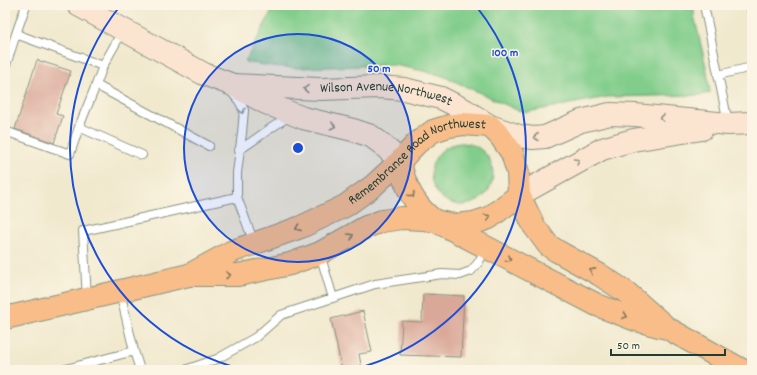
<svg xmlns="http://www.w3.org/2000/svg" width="757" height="375" font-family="Dekko,sans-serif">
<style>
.green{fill:#81cd8b;stroke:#508560}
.building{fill:#daa899}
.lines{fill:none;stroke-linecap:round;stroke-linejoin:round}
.service-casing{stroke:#889381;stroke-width:10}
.secondary-casing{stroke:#889381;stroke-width:24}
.primary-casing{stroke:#889381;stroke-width:24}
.service{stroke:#fff;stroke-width:8}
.secondary{stroke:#fce5d0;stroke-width:22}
.primary{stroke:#f8bd89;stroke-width:22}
.oneway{stroke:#8e9182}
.oneway2{stroke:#8f9e9a}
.oneway3{stroke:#81775a}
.ring{fill:none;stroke:#1d4ed8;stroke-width:2}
.labels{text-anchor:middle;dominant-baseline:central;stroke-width:3;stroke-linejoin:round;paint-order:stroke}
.street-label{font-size:14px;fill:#1f3d34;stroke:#fcf5e5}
.centre{fill:#1d4ed8;stroke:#fcf5e5;stroke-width:2}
.ring-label{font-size:12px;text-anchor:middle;font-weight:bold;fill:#1d4ed8;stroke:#fcf5e5;stroke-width:3;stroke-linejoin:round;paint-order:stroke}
</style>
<rect width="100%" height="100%" fill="#fcf5e5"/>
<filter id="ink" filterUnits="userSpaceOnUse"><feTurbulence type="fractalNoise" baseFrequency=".025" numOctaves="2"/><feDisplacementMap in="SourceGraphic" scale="8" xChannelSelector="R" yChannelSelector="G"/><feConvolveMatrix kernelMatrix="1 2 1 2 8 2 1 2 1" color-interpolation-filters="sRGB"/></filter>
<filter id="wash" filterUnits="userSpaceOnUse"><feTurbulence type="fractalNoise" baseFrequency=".012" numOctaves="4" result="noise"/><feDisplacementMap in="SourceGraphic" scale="16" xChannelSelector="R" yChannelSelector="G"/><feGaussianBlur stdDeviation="0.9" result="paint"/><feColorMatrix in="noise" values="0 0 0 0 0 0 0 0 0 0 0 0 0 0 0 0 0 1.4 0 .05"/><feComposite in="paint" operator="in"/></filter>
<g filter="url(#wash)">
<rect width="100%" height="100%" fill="#f1e9ce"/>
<path class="green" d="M275 5H694V15L707 71 710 93 700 95 607 97 527 112 517 110 443 76 433 73 394 65 297 68 271 66 245 62Z
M431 174a31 31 0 1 1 62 0a31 31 0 1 1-62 0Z"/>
<g id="blocks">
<path class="building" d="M37 60 71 71 56 114 63 116 54 143 15 129Z
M423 294 464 296 461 357 400 355 402 321 422 322Z
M363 311 372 352 359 354 362 370H342L331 319Z"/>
</g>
</g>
<g filter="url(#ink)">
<use href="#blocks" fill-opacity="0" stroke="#889381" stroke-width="1"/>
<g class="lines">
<defs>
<path id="service" d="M704 5 728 123
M750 5 752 13
M123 30 103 66 96 85 209 146
M16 34 26 5
M5 68 16 34 103 66
M718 75 752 67
M96 85 79 127 142 155
M233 94 239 101 244 110 242 133 237 173V197
M5 131 70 154 79 127
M239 150C257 139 272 126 290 116
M320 254 333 298
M87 298 83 231 237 197 254 243
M134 351 140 370
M62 370 134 351 120 292
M185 370 217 359 256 337 281 315 375 284 442 274 460 275 471 271 478 263 486 249"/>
<g id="secondary">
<path d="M78 5 204 74 233 85 266 103 303 118 353 130 371 136 383 145 400 161"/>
<path id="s1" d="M233 85 320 89 380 87 404 89 441 98 465 110 490 126 519 136 533 138 545 137 581 121 610 114 635 115 728 124 752 123"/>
<path d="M519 195 602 149 633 140 702 129"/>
</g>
<g id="primary">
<path d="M400 161C404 185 413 204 432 219L597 305 636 320 662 327"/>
<path id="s2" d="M189 275 233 251 301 227 345 206 373 186 400 161 417 143 433 131 449 126 463 124 490 126 500 136 512 153 518 173 519 195 534 226 548 245 557 251 600 275 626 292 667 328 742 370"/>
<path d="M5 318 189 275H238L290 264 320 253 366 227 382 221 402 218 424 219 454 225 474 223 489 218 519 195"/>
</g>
</defs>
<use href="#service" class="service-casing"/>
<use href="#secondary" class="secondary-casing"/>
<use href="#primary" class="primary-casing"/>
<use href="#service" class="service"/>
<use href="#secondary" class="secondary"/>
<use href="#primary" class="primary"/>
</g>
<defs><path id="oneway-chevron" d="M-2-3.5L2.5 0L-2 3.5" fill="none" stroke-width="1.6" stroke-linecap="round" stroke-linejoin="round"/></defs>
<g class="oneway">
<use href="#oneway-chevron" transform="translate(306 89) rotate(-178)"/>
<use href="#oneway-chevron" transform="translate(662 118) rotate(-175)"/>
<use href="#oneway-chevron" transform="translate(333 126) rotate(12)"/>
<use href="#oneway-chevron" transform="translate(536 137) rotate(179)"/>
<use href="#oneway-chevron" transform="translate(577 161) rotate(-31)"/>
</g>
<use class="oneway2" href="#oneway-chevron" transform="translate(242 111) rotate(80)"/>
<g class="oneway3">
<use href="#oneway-chevron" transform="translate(412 195) rotate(58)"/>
<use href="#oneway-chevron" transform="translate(488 217) rotate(-27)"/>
<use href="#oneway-chevron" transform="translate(298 228) rotate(159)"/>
<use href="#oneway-chevron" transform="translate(351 236) rotate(-30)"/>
<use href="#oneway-chevron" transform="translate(509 259) rotate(28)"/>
<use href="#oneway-chevron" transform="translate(592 271) rotate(-151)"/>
<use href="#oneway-chevron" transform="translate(228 275) rotate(-1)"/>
<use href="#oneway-chevron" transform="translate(625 316) rotate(20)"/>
</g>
</g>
<circle cx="298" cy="148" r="114" fill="#1d4ed8" fill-opacity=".12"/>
<g class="ring">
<circle cx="298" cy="148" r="114"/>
<path d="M245 370A228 228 0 0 1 120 6M476 6A228 228 0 0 1 351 370"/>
</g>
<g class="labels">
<g class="street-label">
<text stroke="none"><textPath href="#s1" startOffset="154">Wilson Avenue Northwest</textPath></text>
<text stroke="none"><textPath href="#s2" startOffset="259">Remembrance Road Northwest</textPath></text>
</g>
</g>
<circle cx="298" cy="148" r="6" class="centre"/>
<g class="ring-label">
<text x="505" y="56">100 m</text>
<text x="379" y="72">50 m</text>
</g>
<rect width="757" height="375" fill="none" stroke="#fcf5e5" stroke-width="20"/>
<path d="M611 349v6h114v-6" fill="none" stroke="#1f3d34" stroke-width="2"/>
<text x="617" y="349" font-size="12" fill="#1f3d34" stroke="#fcf5e5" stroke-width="3" paint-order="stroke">50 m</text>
</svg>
